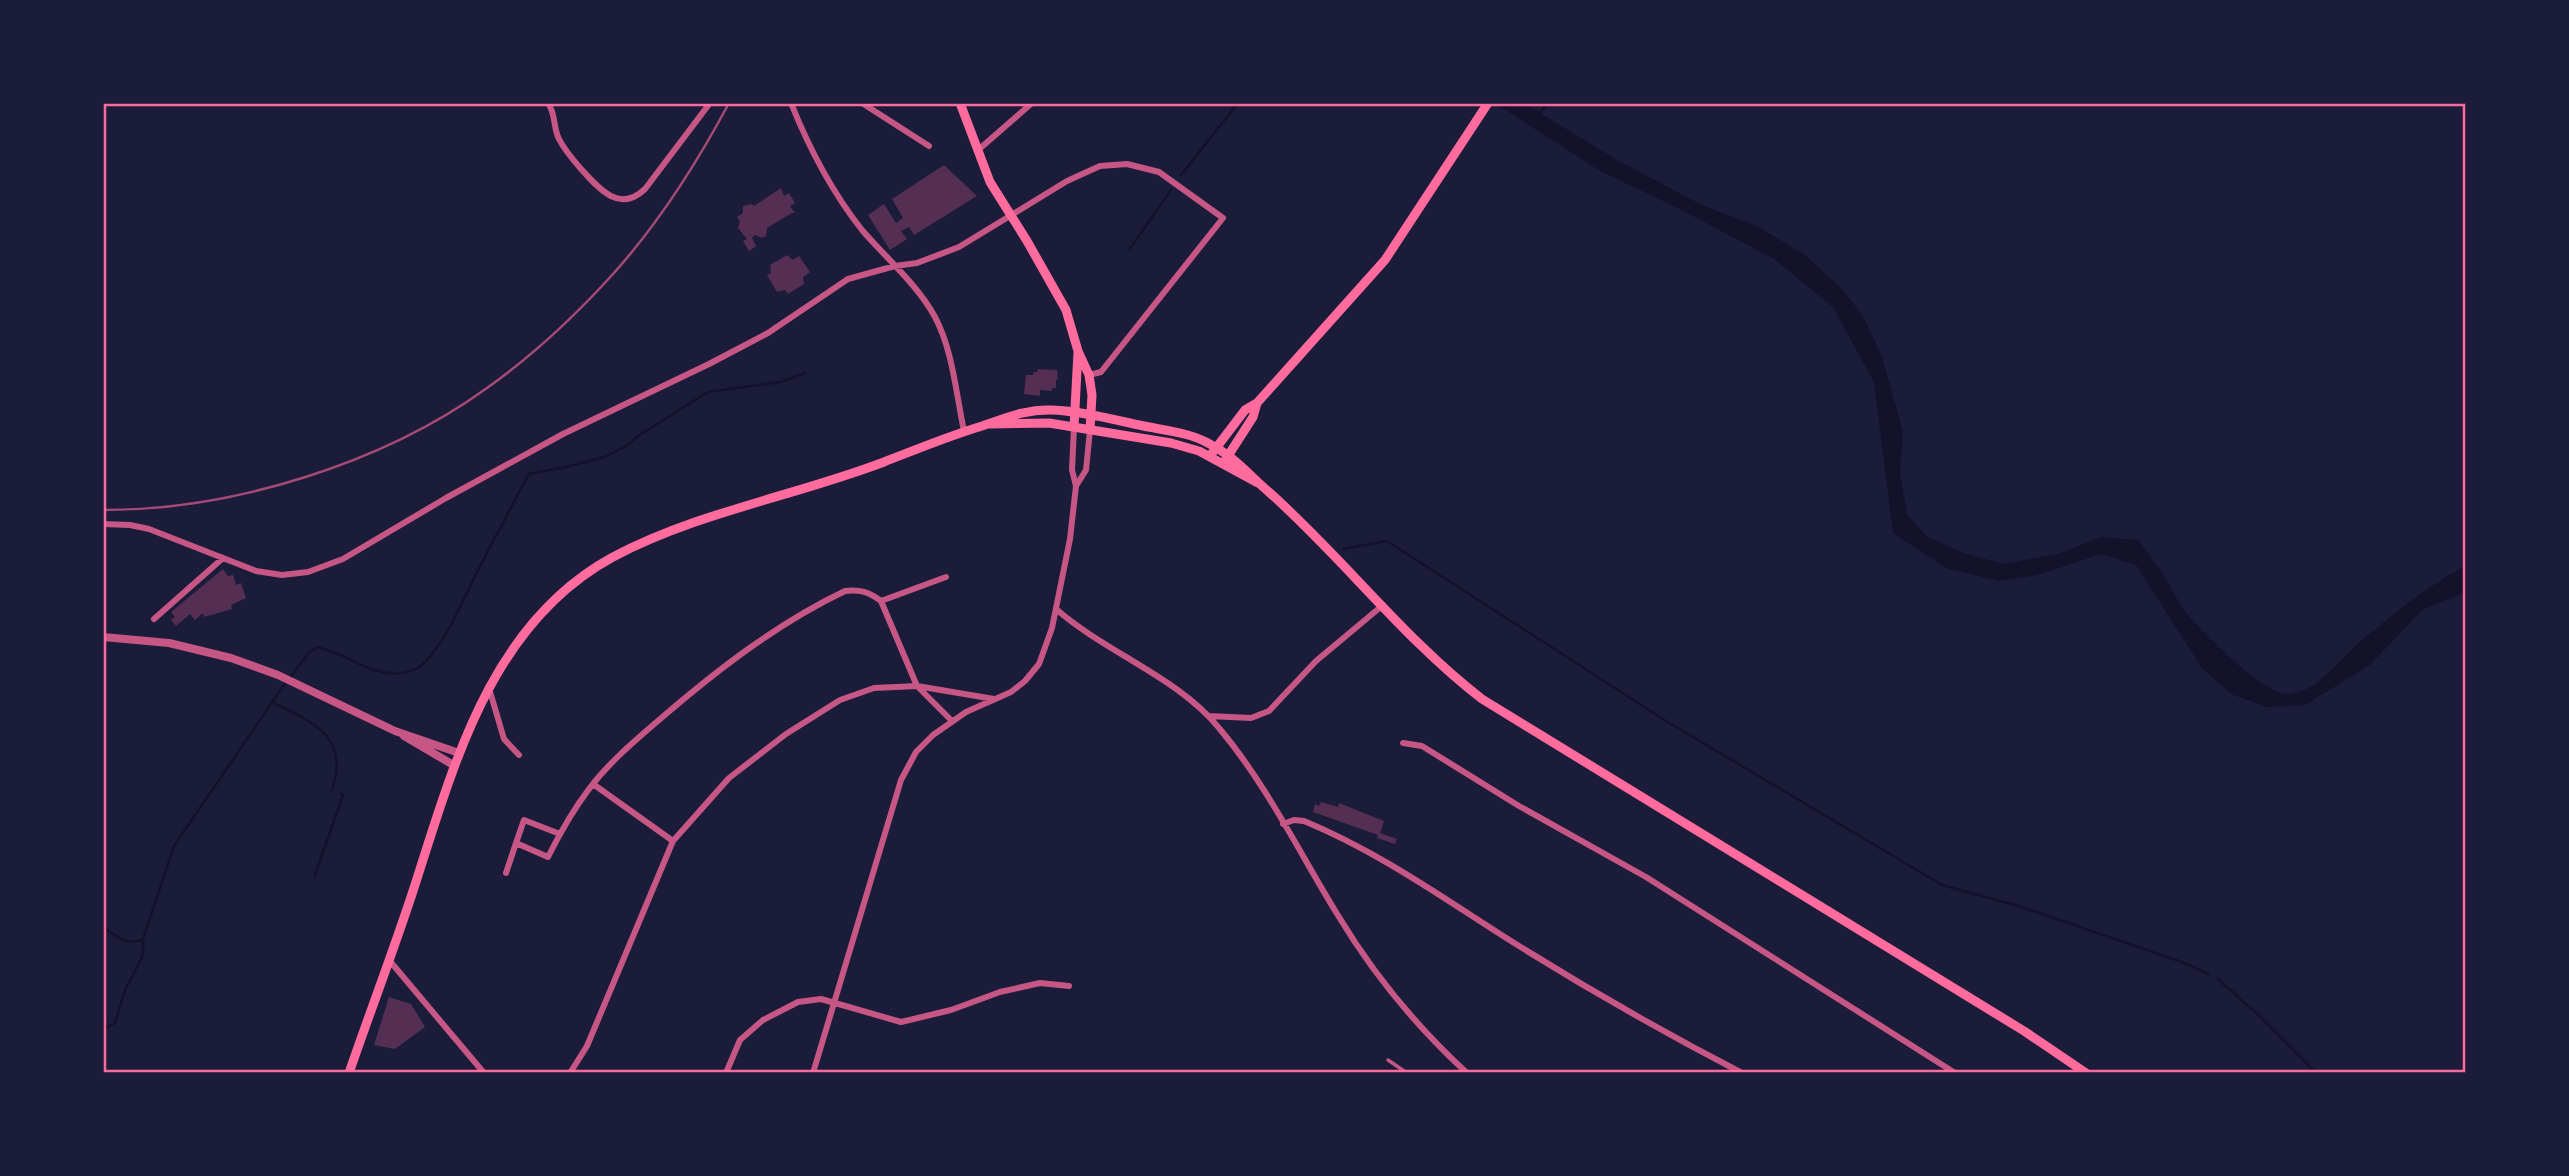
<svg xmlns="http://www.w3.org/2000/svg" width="2569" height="1176" font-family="'Playfair Display',serif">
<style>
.water{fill:#12122b}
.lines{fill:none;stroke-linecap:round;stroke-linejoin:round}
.stream{stroke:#12122b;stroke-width:2.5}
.building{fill:#542f53}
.service{stroke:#c65784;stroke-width:3.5}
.minor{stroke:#c65784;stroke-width:6}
.tertiary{stroke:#c65784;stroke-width:8}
.secondary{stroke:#ff6b9d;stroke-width:9}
.rail{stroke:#a44b75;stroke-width:2.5}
.neatline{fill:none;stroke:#ff6b9d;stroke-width:2.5}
</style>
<rect width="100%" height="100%" fill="#1b1b3a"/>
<path class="water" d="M1495 103H1524L1617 160 1702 205 1759 227 1805 255 1842 289 1863 316 1882 357 1903 432 1900 473 1907 514 1926 536 1963 553 2003 564 2058 554 2101 537 2138 540C2148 552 2157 565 2166 579 2173 591 2179 604 2188 615 2204 633 2267 699 2291 694 2321 689 2340 658 2362 640 2395 613 2428 585 2466 566V592L2422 610 2370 665 2305 705 2267 707 2231 694 2202 668 2136 565 2101 554 2038 575 1999 581 1946 568 1893 533 1874 382 1833 307 1774 259 1678 208 1600 171Z"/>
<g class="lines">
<path class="stream" d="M1539 114 1548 103
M1181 175 1238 103
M1129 250 1171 190
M1344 549 1387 541 1666 721 1942 885 2019 906 2179 961 2209 974
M272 702C314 723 350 736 332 790
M315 875 343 795 341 794
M103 927C115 935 128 947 143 939
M2218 979 2256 1013 2316 1073
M103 1029 115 1023 125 990 143 955V939L174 846 279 692 309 653 317 647C347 653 370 677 402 673 409 672 417 669 422 665 444 645 461 605 474 578 492 543 510 509 529 474L566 467 604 457 628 445 638 436 708 392 780 382 805 373"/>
</g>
<path class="building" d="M944 165 977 196 914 235 909 227 901 231 907 239 890 250 868 215 884 204 896 223 903 218 892 199Z
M781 188 784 196 789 193 795 203 790 206 795 213H792L767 228 766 236 762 238 755 235 752 238 756 246 749 251 743 241 747 239 738 228 740 221 737 217 743 213V206L751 204 754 206Z
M787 255 793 260 799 256 810 272 803 277 804 284 788 294 785 290 777 292 767 275 771 273 770 265Z
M1038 369 1057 370 1058 380 1056 379V388H1052V391L1040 390V396L1024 394 1026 375H1033L1034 372H1037Z
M223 569 228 576 233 575 236 585 241 583 246 598 231 605 232 609 204 617 203 613 195 620 190 614 176 626 171 620 175 617 171 612Z
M1321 802 1338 807 1339 803 1384 821 1380 833 1397 839 1395 844 1377 838 1378 835 1313 812 1315 804 1319 806Z
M389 997 411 1004 425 1027 395 1049 374 1045Z"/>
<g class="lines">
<path class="service" d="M1388 1060 1407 1073"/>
<path class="minor" d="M548 103C556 114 553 128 559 139 565 151 574 161 582 170 600 190 620 213 645 189L710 103
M791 103C809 148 832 192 862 230 886 258 917 284 935 317 953 351 956 394 964 431
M862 103 929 146
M977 151 1032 103
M1076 486 1086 470 1090 430
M103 524 130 525 149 529 256 571 282 575 308 572 343 559 446 498 563 434 709 364 768 333 848 279 895 266 917 263 959 247 1067 181 1100 166 1127 164 1159 172 1223 218 1101 372 1089 375
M881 601 946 577
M1056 609C1105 652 1179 678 1219 728 1267 785 1300 854 1339 917 1374 975 1417 1027 1467 1073
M154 619 223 558
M489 688 504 739 519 755
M1209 716 1251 718 1269 711 1316 661 1383 605
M1403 743 1422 746 1519 806 1646 877 1955 1073
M593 784 673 841
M1283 824 1294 820 1304 821C1379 852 1443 898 1511 941 1586 988 1663 1032 1742 1073
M560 834 524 820 516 843 548 857C560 833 573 810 589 789 610 761 639 737 666 714 721 667 780 622 845 591 860 589 869 592 881 601L917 686 952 721
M506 873 516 843
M389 960 484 1073
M570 1073 587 1046 673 841 729 778 786 734 840 700 874 688 917 686 994 699
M726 1073 740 1040 763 1020 798 1002 821 999 901 1022 951 1010 1000 992 1040 983 1069 986
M813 1073 901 780 916 752 933 735 966 712 1011 692 1025 681 1039 664 1052 628 1070 539 1076 486 1072 470 1074 427"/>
<path class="tertiary" d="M103 637 169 643 231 658 278 675 395 731 459 753
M404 736 455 766"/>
<path class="secondary" d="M960 103 990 182 1027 241 1066 310 1078 351 1089 375 1092 395 1090 430
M989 424 1049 423 1171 443 1199 451 1258 483
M1074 427 1078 352
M1210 456 1245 410 1257 403 1385 260 1488 103
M1226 459 1253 417 1257 403
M349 1073C370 1012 393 952 413 891 453 768 489 624 613 557 698 512 795 496 884 462 917 449 949 436 982 426 1006 418 1026 409 1052 410 1080 411 1111 419 1139 425 1161 430 1188 432 1208 443 1235 457 1248 474 1270 493 1344 559 1404 639 1482 699L2024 1031 2086 1073"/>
<path class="rail" d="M103 510C232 510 382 464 487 388 532 356 576 315 613 274 658 224 697 163 729 103"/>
</g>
<rect width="2569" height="1176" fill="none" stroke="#1b1b3a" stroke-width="210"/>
<rect x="105" y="105" width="2359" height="966" class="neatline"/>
</svg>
